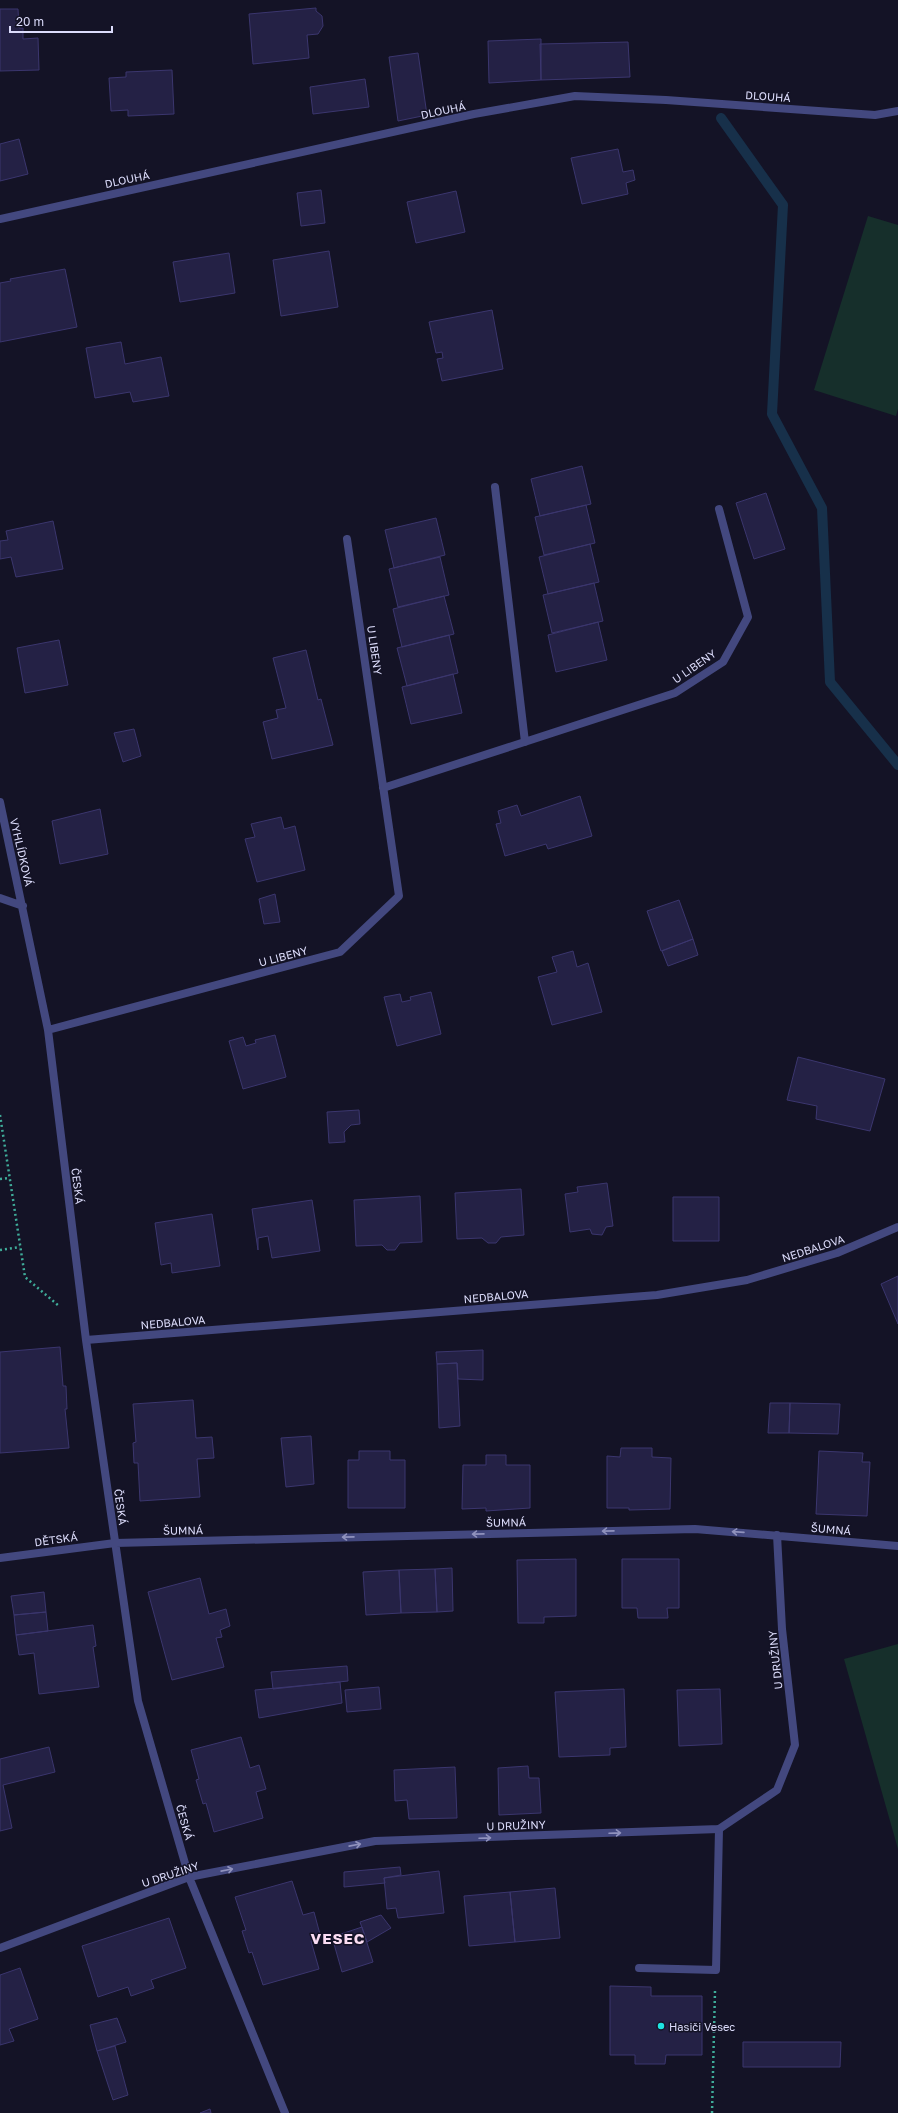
<svg xmlns="http://www.w3.org/2000/svg" width="898" height="2113" font-family="'Golos Text',sans-serif">
<style>
.green{fill:#162f2b}
.lines{fill:none;stroke-linecap:round;stroke-linejoin:round}
.stream{stroke:#17304a;stroke-width:10}
.building{fill:#242145;stroke:#3b366e}
.path{stroke:#3fac99;stroke-width:2.5;stroke-dasharray:2 3;stroke-linecap:butt}
.lane{stroke:#43487f;stroke-width:8}
.street{stroke:#43487f;stroke-width:8}
.oneway{stroke:#9092bd}
.poi-dot{fill:#1ee4e2;stroke:#141326;stroke-width:1.5}
.labels{text-anchor:middle;dominant-baseline:central;stroke-width:3;stroke-linejoin:round;paint-order:stroke}
.street-label{font-size:11px;fill:#dcdcfb;stroke:#141326}
.poi-label{font-size:11px;fill:#dcdcfb;stroke:#141326;text-anchor:start}
.district-label{font-size:15px;font-weight:bold;letter-spacing:1px;fill:#fbddf3;stroke:#141326}
</style>
<rect width="100%" height="100%" fill="#141326"/>
<path class="green" d="M868 216 898 225V409L896 416 814 390Z
M898 1644V1849L844 1659Z"/>
<g class="lines">
<path class="stream" d="M721 118 783 205 772 414 822 508 830 682 898 765"/>
</g>
<path class="building" d="M316 8V11L322 16 323 26 318 34 307 35 309 58 253 64 249 14Z
M0 9H18L19 28H23V39L38 38 39 70 0 71Z
M541 39V80L489 83 488 41Z
M628 42 630 77 541 80 540 44Z
M418 53 427 115 398 121 389 57Z
M172 70 174 114 128 116V110L111 111 109 78 126 77V72Z
M365 79 369 107 313 114 310 87Z
M19 139 28 174 0 181V144Z
M618 149 623 172 633 170 635 180 626 183 628 194 582 204 571 158Z
M321 190 325 223 301 226 297 193Z
M456 191 465 232 416 243 407 202Z
M329 251 338 307 281 316 273 260Z
M229 253 235 293 180 302 173 262Z
M65 269 77 327 0 342V283L11 281 10 279Z
M492 310 503 369 442 381 437 359 443 358 442 352 436 353 429 322Z
M121 342 125 364 161 357 169 396 133 402 130 392 95 398 86 348Z
M582 466 591 504 540 516 531 479Z
M766 493 785 549 754 559 736 503Z
M586 505 595 543 544 555 535 517Z
M436 518 445 555 394 568 385 530Z
M53 521 63 569 16 577 11 557 0 559V541L8 540 6 531Z
M590 544 599 582 548 594 539 557Z
M440 557 449 595 398 607 389 569Z
M594 583 603 621 552 633 543 595Z
M444 596 454 634 402 647 393 609Z
M598 622 607 660 556 672 548 635Z
M449 635 458 673 407 686 397 648Z
M59 640 68 685 25 693 17 648Z
M306 650 318 700 321 699 333 745 272 759 263 722 278 718 276 710 286 708 273 658Z
M453 674 462 713 411 724 402 687Z
M134 729 141 756 123 762 114 733Z
M580 796 592 836 548 849 546 844 505 856 496 824 501 823 498 811 517 805 521 816Z
M100 809 108 854 60 864 52 821Z
M281 817 284 829 295 826 305 870 257 882 245 839 255 837 251 824Z
M275 894 280 922 264 924 259 899Z
M679 900 693 939 661 951 647 911Z
M693 939 698 955 668 966 662 951Z
M573 951 577 967 588 963 602 1012 552 1025 538 977 557 972 552 957Z
M431 992 441 1034 397 1046 384 997 400 994 402 1002 411 1000 410 997Z
M275 1035 286 1077 243 1089 229 1041 243 1037 246 1046 256 1043 255 1040Z
M798 1057 885 1079 870 1131 816 1119 817 1106 787 1100Z
M359 1110 360 1124 351 1125 344 1132 345 1142 329 1143 327 1112Z
M607 1183 613 1226 606 1227 602 1235 592 1234 590 1229 570 1232 565 1194 578 1192 577 1187Z
M521 1189 524 1235 501 1237 496 1243H488L482 1238 457 1239 455 1193Z
M420 1196 422 1242 400 1243 395 1250H387L382 1245 356 1246 354 1200Z
M673 1197H719V1241H673Z
M312 1200 320 1251 272 1258 268 1236 258 1238V1250L252 1209Z
M212 1214 220 1266 172 1273 171 1263 161 1265 155 1223Z
M898 1276V1324L881 1284Z
M60 1347 63 1386H66L67 1409H65L69 1448 0 1453V1352Z
M483 1350V1380L458 1379 457 1363 437 1364 436 1352Z
M457 1363 460 1426 439 1428 437 1364Z
M193 1400 196 1438 212 1437 214 1458 197 1459 200 1497 140 1501 138 1463H134L133 1443 136 1442 133 1404Z
M770 1403H790L789 1433H768Z
M790 1403 840 1404 838 1434 789 1433Z
M311 1436 314 1484 286 1487 281 1438Z
M621 1448H652V1457L671 1458 670 1509 629 1510V1508H607V1456L620 1457Z
M359 1451H390V1460H405V1508H348V1460H359Z
M819 1451 863 1453 862 1462H870L867 1516 816 1514Z
M486 1455H506V1465H530V1508L486 1511V1508L462 1509 463 1465H486Z
M576 1559V1616L544 1617V1623H518L517 1560Z
M622 1559H679V1608H667L668 1618H638L637 1608H622Z
M452 1568 453 1611 437 1612 435 1569Z
M435 1569 437 1612 401 1613 399 1570Z
M399 1570 401 1613 366 1615 363 1572Z
M200 1578 209 1614 226 1609 230 1626 220 1630 222 1637 216 1638 224 1667 172 1680 148 1592Z
M44 1592 46 1612 14 1615 11 1596Z
M46 1612 48 1631 16 1635 14 1615Z
M93 1625 96 1646 93 1647 99 1687 39 1694 34 1653 19 1655 16 1635Z
M347 1666 348 1681 273 1689 271 1672Z
M340 1682 342 1703 259 1718 255 1690Z
M379 1687 381 1709 347 1712 345 1690Z
M624 1689 626 1747 610 1748V1755L559 1757 555 1692Z
M720 1689 722 1744 679 1746 677 1690Z
M241 1737 250 1768 259 1765 266 1789 256 1792 263 1818 214 1832 206 1803 203 1804 196 1780 199 1779 191 1750Z
M49 1747 55 1772 3 1785 12 1828 0 1831V1759Z
M528 1766 529 1778H539L541 1813 499 1815 498 1768Z
M455 1767 457 1818 409 1819 407 1800 395 1801 394 1770Z
M400 1867 401 1875 384 1878 385 1883 344 1887V1872Z
M439 1871 444 1913 398 1918 396 1908 387 1909 384 1878Z
M292 1881 303 1915 314 1912 321 1938 311 1941 319 1969 263 1985 252 1952 249 1953 242 1931 246 1930 235 1897Z
M555 1888 560 1938 515 1942 510 1892Z
M510 1892 515 1942 469 1946 464 1896Z
M381 1915 391 1928 367 1942 360 1922Z
M169 1918 186 1968 151 1980 154 1988 131 1996 128 1987 98 1997 82 1946Z
M362 1927 373 1962 342 1972 332 1937Z
M20 1968 38 2019 9 2029 14 2041 0 2045V1975Z
M610 1986 651 1987V1996H702V2055H666L665 2064H635V2055H610Z
M117 2018 126 2042 97 2051 90 2025Z
M743 2042H841L840 2067H743Z
M115 2046 128 2095 113 2100 97 2051Z
M210 2109 211 2113H200Z"/>
<g class="lines">
<path class="path" d="M0 1115 25 1277 59 1306
M0 1179 9 1178
M0 1250 20 1247
M712 2113 715 1991"/>
<path class="lane" d="M639 1968 716 1970 719 1829"/>
<path class="street" d="M0 219 474 114 575 96 666 100 875 115 898 111
M495 487 525 742
M383 788 675 693 723 662 748 617 719 509
M0 802 48 1030 86 1340 138 1701 189 1877 285 2113
M0 898 23 906
M48 1030 340 952 399 896 347 539
M86 1340 657 1295 747 1280 837 1253 898 1227
M0 1558 115 1543 695 1529 898 1546
M0 1948 189 1877 375 1841 719 1829 777 1790 795 1745 782 1629 777 1535"/>
</g>
<defs><path id="oneway-shaft" d="M-6 0H5M1.5-3L5.5 0L1.5 3" fill="none" stroke-width="1.6" stroke-linecap="round" stroke-linejoin="round"/></defs>
<g class="oneway">
<use href="#oneway-shaft" transform="translate(608 1531) rotate(179)"/>
<use href="#oneway-shaft" transform="translate(738 1532) rotate(-176)"/>
<use href="#oneway-shaft" transform="translate(478 1534) rotate(179)"/>
<use href="#oneway-shaft" transform="translate(348 1537) rotate(179)"/>
<use href="#oneway-shaft" transform="translate(615 1833) rotate(-2)"/>
<use href="#oneway-shaft" transform="translate(485 1838) rotate(-2)"/>
<use href="#oneway-shaft" transform="translate(355 1845) rotate(-11)"/>
<use href="#oneway-shaft" transform="translate(227 1870) rotate(-11)"/>
</g>
<circle class="poi-dot" cx="661" cy="2026" r="4"/>
<g class="labels">
<g class="street-label">
<text transform="translate(768 96) rotate(4)">DLOUHÁ</text>
<text transform="translate(443 110) rotate(-12)">DLOUHÁ</text>
<text transform="translate(127 179) rotate(-12)">DLOUHÁ</text>
<text transform="translate(375 650) rotate(82)">U LIBENY</text>
<text transform="translate(694 666) rotate(-35)">U LIBENY</text>
<text transform="translate(22 852) rotate(77)">VYHLÍDKOVÁ</text>
<text transform="translate(283 956) rotate(-15)">U LIBENY</text>
<text transform="translate(78 1186) rotate(83)">ČESKÁ</text>
<text transform="translate(813 1248) rotate(-18)">NEDBALOVA</text>
<text transform="translate(496 1296) rotate(-5)">NEDBALOVA</text>
<text transform="translate(173 1322) rotate(-5)">NEDBALOVA</text>
<text transform="translate(121 1507) rotate(82)">ČESKÁ</text>
<text transform="translate(506 1522) rotate(-1)">ŠUMNÁ</text>
<text transform="translate(831 1529) rotate(5)">ŠUMNÁ</text>
<text transform="translate(183 1530) rotate(-1)">ŠUMNÁ</text>
<text transform="translate(56 1539) rotate(-8)">DĚTSKÁ</text>
<text transform="translate(775 1660) rotate(-96)">U DRUŽINY</text>
<text transform="translate(185 1822) rotate(74)">ČESKÁ</text>
<text transform="translate(516 1825) rotate(-2)">U DRUŽINY</text>
<text transform="translate(170 1874) rotate(-18)">U DRUŽINY</text>
</g>
<g class="poi-label">
<text x="669" y="2026">Hasiči Vesec</text>
</g>
<g class="district-label">
<text x="338" y="1938">VESEC</text>
</g>
</g>
<path d="M10 26v6h102v-6" fill="none" stroke="#dcdcfb" stroke-width="2"/>
<text x="16" y="26" font-size="12" fill="#dcdcfb" stroke="#141326" stroke-width="3" paint-order="stroke">20 m</text>
</svg>
